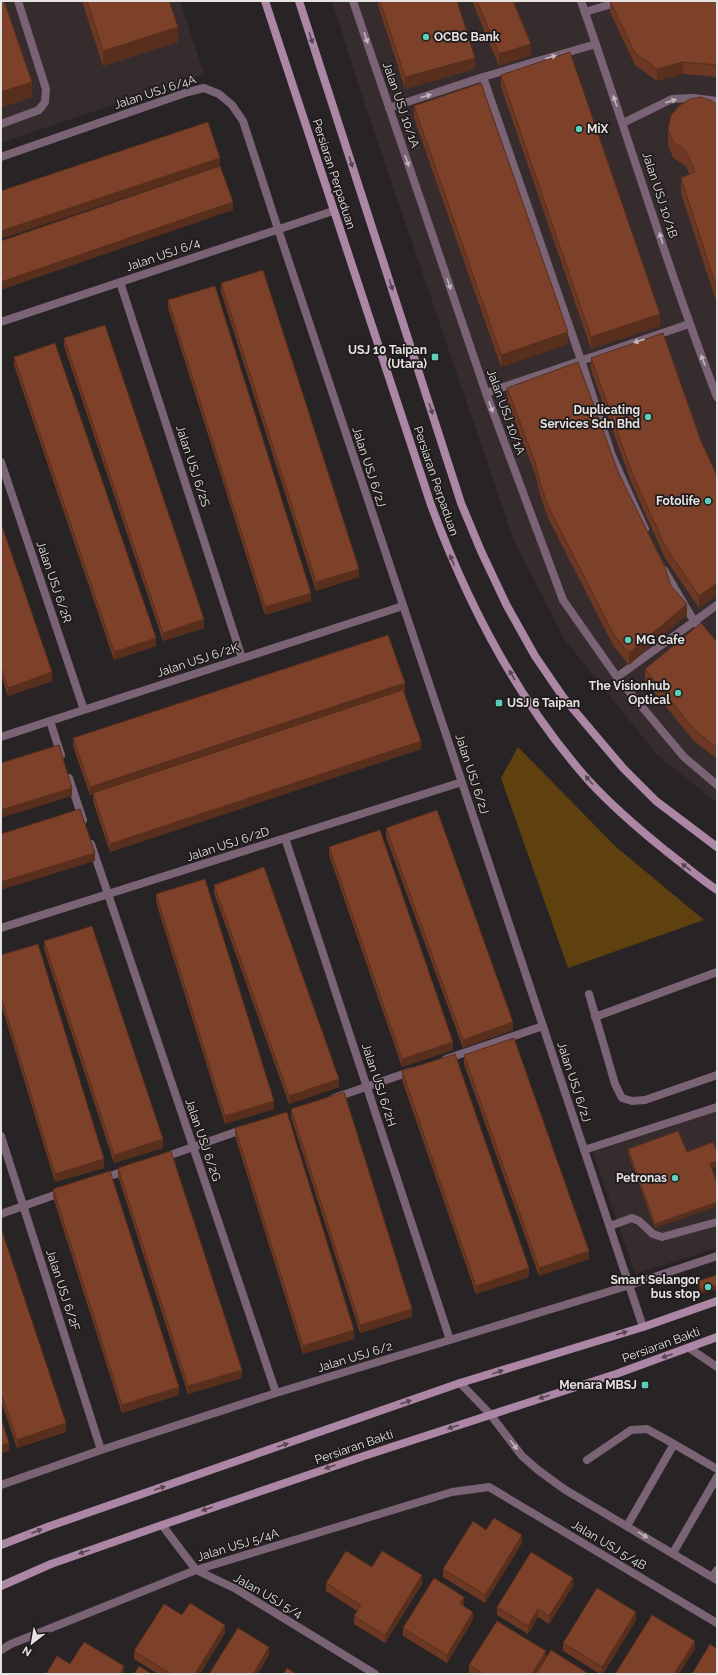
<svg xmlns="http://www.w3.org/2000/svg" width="718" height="1675" font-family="Raleway,sans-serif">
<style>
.built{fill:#362b2d}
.green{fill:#5e410f}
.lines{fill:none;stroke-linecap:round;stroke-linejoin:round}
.lane{stroke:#7b6376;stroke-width:8}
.street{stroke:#7b6376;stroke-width:8}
.secondary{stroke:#ac87a5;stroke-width:8}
.wall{fill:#6c3823}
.shaded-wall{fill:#582e1d}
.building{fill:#7d4129;stroke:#582e1d}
.oneway{fill:#574652}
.oneway2{fill:#c0b6bc}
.poi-dot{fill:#5dceb9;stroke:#1f1a1b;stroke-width:1.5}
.labels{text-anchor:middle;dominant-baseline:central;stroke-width:3.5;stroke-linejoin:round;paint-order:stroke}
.poi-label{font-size:12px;font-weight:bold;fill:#e5e2e2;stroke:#1f1a1b;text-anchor:end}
.street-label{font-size:12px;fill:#e5e2e2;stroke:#1f1a1b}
</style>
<rect width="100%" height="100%" fill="#282324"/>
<path class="built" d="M1 1H180L204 74 1 143Z
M332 1H717V803L657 755 564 639 513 538 365 105Z
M717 1111V1248L635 1274 593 1152Z"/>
<path class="green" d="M518 747 615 846 704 920 568 968 501 778Z"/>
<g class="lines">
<path class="lane" d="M585 12 622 1
M483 77 581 360 612 456 645 529
M389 108 483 77 596 44
M1 124 39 110 45 102 46 89 18 1
M486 393 689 324
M664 570 691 616 717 652
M617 677 717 605
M50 721 61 755
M69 778 83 820
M91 844 108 894
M589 994 615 1084 622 1098 632 1101 645 1100 717 1075
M595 1017 717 972
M446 1059 543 1026
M334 1098 412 1071
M584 1150 717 1107
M162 1158 244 1129
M102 1179 127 1170
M1 1214 63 1192
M610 1226 632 1218 639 1221 653 1234 662 1237 717 1222
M630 1285 717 1256
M689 1348 717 1367
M460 1383 490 1414 522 1456 538 1470 564 1489 717 1580
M587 1460 631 1430 647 1429 674 1444
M627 1526 674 1444 717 1469
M673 1553 717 1477
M712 1577 717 1570"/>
<path class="street" d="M353 1 486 393 563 600 617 677 684 757 717 785
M581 1C627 133 667 267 717 397
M623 123 672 99 694 98 717 101
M1 157 188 92 204 88 219 94 232 105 243 121 278 229 643 1327
M120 282 242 658
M1 322 333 211
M1 462 84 710
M1 737 403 606
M285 838 450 1340
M108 894 276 1393
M1 928 462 782
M1 1136 101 1450
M1 1485 101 1450 276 1393 630 1285
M162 1525 196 1570 236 1589 375 1674
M1 1650 11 1644 196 1570 452 1492 489 1487 717 1623"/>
<path class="secondary" d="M265 1 431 505C468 605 518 702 590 782 613 807 640 830 666 851 683 864 699 878 717 890
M299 1 461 503 481 551 507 606 535 656 563 697 623 768 656 801 717 847
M1 1545 50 1526 460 1383 643 1327 717 1301
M1 1586 51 1564 162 1525 364 1456 616 1374 717 1337"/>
</g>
<path class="wall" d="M82 1H169L178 42 103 66Z
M378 1H457L475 69 405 89 378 5Z
M472 1H523L514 4 531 55 499 66Z
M610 1H717V77L683 74 657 81 635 65 610 12Z
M501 75 660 326 591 349 501 87Z
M717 105V304L681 193V178L689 174 686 166 673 158 668 144V129Z
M414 106 568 344 501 367 414 118Z
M221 283 359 577 316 591 221 292Z
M168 300 311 601 265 615 168 308Z
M64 338 204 628 163 641 64 346Z
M14 357 156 646 114 660 14 365Z
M591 358 701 441 717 476V595L699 608 665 558 632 484 591 370Z
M507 388 619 474 671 586 687 615 629 665 614 647 549 520 541 498 535 474 507 400Z
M1 523 52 681 8 696 1 675Z
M717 642V759L694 741 645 681V669Z
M405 691 404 692 421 749 110 852 93 801V794L90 795 73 746V738Z
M386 828 513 1030 463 1048 386 837Z
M329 847 453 1050 402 1067 329 855Z
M214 885 339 1087 289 1104 214 893Z
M156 894 274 1109 225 1124 156 902Z
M44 941 163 1148 114 1163 44 949Z
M1 955 104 1168 55 1182 1 1004Z
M464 1055 589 1259 539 1276 464 1064Z
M402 1071 529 1277 476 1294 402 1080Z
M291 1109 412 1317 360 1333 291 1117Z
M235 1128 354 1339 303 1354 235 1136Z
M628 1149 687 1152H717V1166L712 1168 717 1183V1206L655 1228 628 1153Z
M118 1168 242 1378 188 1394 118 1176Z
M53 1189 179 1395 122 1413 53 1197Z
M1 1228 66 1432 17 1448 1 1401Z
M717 1275 701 1294 698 1285V1281Z
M486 1530 522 1543 485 1603 443 1577V1569Z
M372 1567 422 1584 385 1643 354 1624V1616L357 1611 326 1591V1583Z
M573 1586 549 1624 538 1617 528 1634 497 1615V1607Z
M464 1605V1607L473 1620 447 1663 403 1636V1628Z
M182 1615 225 1633 200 1674H158L134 1659V1651Z
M636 1620 603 1674H600L563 1651V1643Z
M546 1658 589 1674H470L469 1673V1665Z"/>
<path class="shaded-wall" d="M510 1H523L510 5Z
M178 27V42L103 66V51Z
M531 44V55L499 66V54Z
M475 58V69L405 89V77Z
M683 62V74L657 81V69Z
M32 82V97L1 108V92Z
M220 158V166L1 239V231Z
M233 202V210L1 290V282Z
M660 314V326L591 349V337Z
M568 332V344L501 367V355Z
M359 569V577L316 591V582Z
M717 583V595L699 608V596Z
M311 593V601L265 615V607Z
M687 604V615L629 665V653Z
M204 619V628L163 641V633Z
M156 638V646L114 660V652Z
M52 672V681L8 696V688Z
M405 683V691L90 795V787Z
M421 741V749L110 852V844Z
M72 788V796L1 818V810Z
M95 853V861L1 890V882Z
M513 1022V1030L463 1048V1040Z
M453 1042V1050L402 1067V1059Z
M339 1079V1087L289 1104V1096Z
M274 1101V1109L225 1124V1116Z
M163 1139V1148L114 1163V1155Z
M104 1159V1168L55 1182V1174Z
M717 1161V1166L710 1169V1164Z
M717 1202V1206L655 1228V1224Z
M589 1251V1259L539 1276V1268Z
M529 1268V1277L476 1294V1286Z
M717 1285V1289L701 1294V1290Z
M412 1309V1317L360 1333V1325Z
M354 1330V1339L303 1354V1346Z
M242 1370V1378L188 1394V1386Z
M179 1387V1395L122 1413V1405Z
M66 1423V1432L17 1448V1440Z
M9 1443V1451L1 1454V1446Z
M522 1535V1543L485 1603V1595Z
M422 1575V1584L385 1643V1635Z
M573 1578V1586L549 1624V1616Z
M464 1597V1605L460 1613V1604Z
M538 1609V1617L528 1634V1626Z
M473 1612V1620L447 1663V1655Z
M636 1612V1620L603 1674H602V1667Z
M225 1625V1633L200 1674H195Z
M695 1641V1649L679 1674H674Z
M269 1647V1655L258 1674H253Z
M546 1651V1659L537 1674H532Z
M124 1666V1674H120Z"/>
<path class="building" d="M1 1H4L32 82 1 92Z
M87 1H169L178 27 103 51Z
M380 1H457L475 58 405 77Z
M477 1H513L531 44 499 54Z
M610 1H717V65L683 62 657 69 635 53Z
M570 52 660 314 591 337 501 75Z
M481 83 568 332 501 355 414 106Z
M701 97 712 101 717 105V289L681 178 695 172 686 151 673 142 668 129 671 115 680 105 690 99Z
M208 122 220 158 1 231V191Z
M220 166 233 202 1 282V241Z
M263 270 359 569 316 582 221 283Z
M215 286 311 593 265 607 168 300Z
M105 325 204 619 163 633 64 338Z
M663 333 701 441 717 476V583L699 596 665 546 632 473 591 358Z
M55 343 156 638 114 652 14 357Z
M578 362 619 474 665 567 671 586 687 604 629 653 614 635 549 508 541 486 535 462 507 388Z
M1 523 52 672 8 688 1 667Z
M701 623 717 642V748L694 729 645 669Z
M388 635 405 683 90 787 73 738Z
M403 690 421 741 110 844 93 793Z
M59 745 72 788 1 810V763Z
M80 809 95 853 1 882V834Z
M437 810 513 1022 463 1040 386 828Z
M380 830 453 1042 402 1059 329 847Z
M264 867 339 1079 289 1096 214 885Z
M205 879 274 1101 225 1116 156 894Z
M92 926 163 1139 114 1155 44 941Z
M38 944 104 1159 55 1174 1 996V955Z
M514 1038 589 1251 539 1268 464 1055Z
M455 1054 529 1268 476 1286 402 1071Z
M344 1092 412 1309 360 1325 291 1109Z
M287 1112 354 1330 303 1346 235 1128Z
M678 1131 687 1152 713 1142 717 1152V1161L710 1164 717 1183V1202L655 1224 628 1149Z
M171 1151 242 1370 188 1386 118 1168Z
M110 1171 179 1387 122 1405 53 1189Z
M1 1228 66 1423 17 1440 1 1393Z
M717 1275V1285L701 1290 698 1281Z
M1 1418 9 1443 1 1446Z
M494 1518 522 1535 485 1595 443 1569 473 1521 486 1530Z
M346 1551 372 1567 382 1551 422 1575 385 1635 354 1616 361 1605 326 1583Z
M531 1552 573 1578 549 1616 538 1609 528 1626 497 1607Z
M434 1578 464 1597 460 1604 473 1612 447 1655 403 1628Z
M597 1588 636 1612 602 1667 563 1643Z
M190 1603 225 1625 195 1674H171L134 1651 164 1604 182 1615Z
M652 1615 695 1641 674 1674H615Z
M497 1621 546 1651 532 1674H483L469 1665Z
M238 1628 269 1647 253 1674H209Z
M84 1642 124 1666 120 1674H46L57 1656 70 1664Z
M710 1644 717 1649V1674H692Z
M551 1650 589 1674H536Z
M139 1666 152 1674H134Z
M287 1668 296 1674H284Z"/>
<defs><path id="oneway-solid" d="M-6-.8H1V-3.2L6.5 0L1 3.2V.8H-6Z"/></defs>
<g class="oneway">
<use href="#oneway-solid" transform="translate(311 38) rotate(72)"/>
<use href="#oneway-solid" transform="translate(351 162) rotate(72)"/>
<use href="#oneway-solid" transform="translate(391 285) rotate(72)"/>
<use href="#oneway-solid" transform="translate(431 409) rotate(72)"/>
<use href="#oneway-solid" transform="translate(452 560) rotate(-113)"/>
<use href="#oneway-solid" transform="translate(512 675) rotate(-121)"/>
<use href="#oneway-solid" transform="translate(589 780) rotate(-131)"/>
<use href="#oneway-solid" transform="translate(686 867) rotate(-142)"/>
<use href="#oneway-solid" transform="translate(622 1333) rotate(-17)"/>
<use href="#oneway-solid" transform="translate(667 1356) rotate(161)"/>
<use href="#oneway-solid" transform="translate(498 1372) rotate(-17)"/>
<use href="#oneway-solid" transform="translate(544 1397) rotate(162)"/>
<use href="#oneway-solid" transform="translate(406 1402) rotate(-19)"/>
<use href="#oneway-solid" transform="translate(453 1427) rotate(162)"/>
<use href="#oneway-solid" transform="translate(283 1445) rotate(-19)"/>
<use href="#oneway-solid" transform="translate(330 1467) rotate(161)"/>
<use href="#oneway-solid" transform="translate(160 1488) rotate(-19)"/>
<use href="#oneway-solid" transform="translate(207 1509) rotate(161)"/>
<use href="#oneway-solid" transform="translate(37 1531) rotate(-21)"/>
<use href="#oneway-solid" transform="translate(84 1552) rotate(161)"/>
</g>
<g class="oneway2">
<use href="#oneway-solid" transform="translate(366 38) rotate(71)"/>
<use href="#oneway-solid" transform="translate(551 57) rotate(-17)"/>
<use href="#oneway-solid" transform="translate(426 96) rotate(-18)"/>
<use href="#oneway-solid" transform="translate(615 101) rotate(-109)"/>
<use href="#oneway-solid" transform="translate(671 101) rotate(-17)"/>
<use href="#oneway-solid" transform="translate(407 161) rotate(71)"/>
<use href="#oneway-solid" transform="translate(661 238) rotate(-108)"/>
<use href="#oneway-solid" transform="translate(449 284) rotate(71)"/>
<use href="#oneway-solid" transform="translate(639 341) rotate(162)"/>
<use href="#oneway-solid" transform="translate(703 360) rotate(-111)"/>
<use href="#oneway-solid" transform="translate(491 407) rotate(70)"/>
<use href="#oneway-solid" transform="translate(514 1445) rotate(53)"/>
<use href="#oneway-solid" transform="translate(643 1535) rotate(31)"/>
</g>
<g class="poi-dot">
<circle cx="426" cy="37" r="4"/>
<circle cx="579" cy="129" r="4"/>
<rect x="431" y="353" width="8" height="8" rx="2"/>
<circle cx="648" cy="417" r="4"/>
<circle cx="708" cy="501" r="4"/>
<circle cx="628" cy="640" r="4"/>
<circle cx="678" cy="693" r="4"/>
<rect x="495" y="699" width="8" height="8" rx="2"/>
<circle cx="675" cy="1178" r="4"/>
<circle cx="708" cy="1287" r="4"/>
<rect x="641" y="1381" width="8" height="8" rx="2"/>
</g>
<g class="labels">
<g class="poi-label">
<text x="434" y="37" text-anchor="start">OCBC Bank</text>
<text x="587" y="129" text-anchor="start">MiX</text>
<text x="427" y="350">USJ 10 Taipan<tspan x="427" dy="14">(Utara)</tspan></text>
<text x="640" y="410">Duplicating<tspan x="640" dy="14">Services Sdn Bhd</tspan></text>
<text x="700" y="501">Fotolife</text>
<text x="636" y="640" text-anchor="start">MG Cafe</text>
<text x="670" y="686">The Visionhub<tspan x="670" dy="14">Optical</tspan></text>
<text x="507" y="703" text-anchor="start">USJ 6 Taipan</text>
<text x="667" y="1178">Petronas</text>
<text x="700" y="1280">Smart Selangor<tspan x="700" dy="14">bus stop</tspan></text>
<text x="637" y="1385">Menara MBSJ</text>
</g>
<g class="street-label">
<text transform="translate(155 92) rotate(-18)">Jalan USJ 6/4A</text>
<text transform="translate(401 105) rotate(71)">Jalan USJ 10/1A</text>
<text transform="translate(334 174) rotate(72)">Persiaran Perpaduan</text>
<text transform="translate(660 195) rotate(72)">Jalan USJ 10/1B</text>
<text transform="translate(163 255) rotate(-19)">Jalan USJ 6/4</text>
<text transform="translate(506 412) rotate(70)">Jalan USJ 10/1A</text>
<text transform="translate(193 466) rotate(72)">Jalan USJ 6/2S</text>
<text transform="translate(369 467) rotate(72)">Jalan USJ 6/2J</text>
<text transform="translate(436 481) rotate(71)">Persiaran Perpaduan</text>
<text transform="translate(54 582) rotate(71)">Jalan USJ 6/2R</text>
<text transform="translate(198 660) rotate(-18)">Jalan USJ 6/2K</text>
<text transform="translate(472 774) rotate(72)">Jalan USJ 6/2J</text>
<text transform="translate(228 844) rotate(-18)">Jalan USJ 6/2D</text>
<text transform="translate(574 1082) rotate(72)">Jalan USJ 6/2J</text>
<text transform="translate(379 1085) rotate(72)">Jalan USJ 6/2H</text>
<text transform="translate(203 1140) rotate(71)">Jalan USJ 6/2G</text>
<text transform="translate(63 1290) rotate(72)">Jalan USJ 6/2F</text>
<text transform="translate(661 1345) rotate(-20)">Persiaran Bakti</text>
<text transform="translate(355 1357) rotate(-17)">Jalan USJ 6/2</text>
<text transform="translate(354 1447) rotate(-19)">Persiaran Bakti</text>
<text transform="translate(238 1545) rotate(-17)">Jalan USJ 5/4A</text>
<text transform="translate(609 1545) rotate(31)">Jalan USJ 5/4B</text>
<text transform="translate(268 1596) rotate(30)">Jalan USJ 5/4</text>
</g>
</g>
<rect width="718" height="1675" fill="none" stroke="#e5e2e2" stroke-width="4"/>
<g transform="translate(32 1643) rotate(211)" stroke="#1f1a1b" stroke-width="3" paint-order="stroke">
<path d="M0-3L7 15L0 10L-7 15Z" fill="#e5e2e2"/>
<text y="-6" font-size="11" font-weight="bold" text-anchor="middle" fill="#e5e2e2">N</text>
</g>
</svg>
